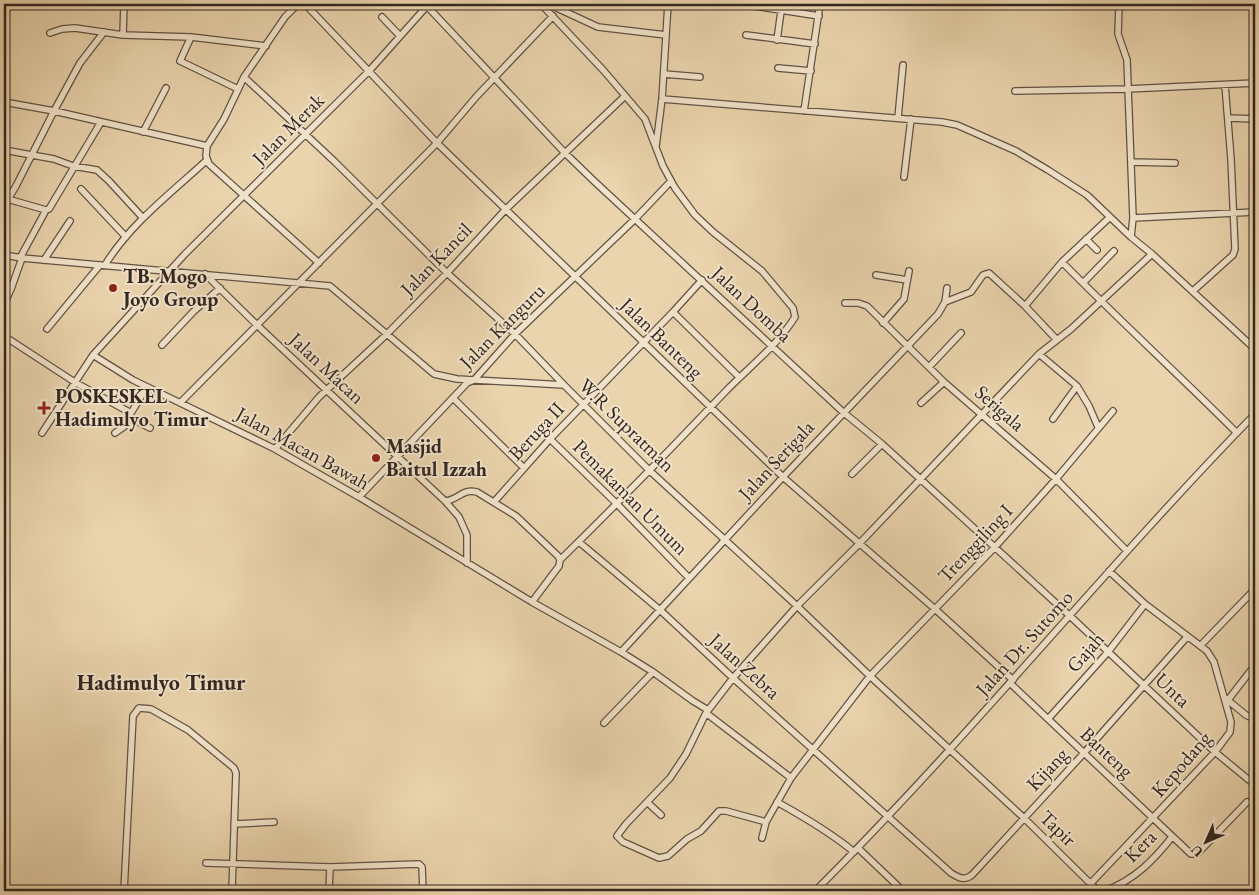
<svg xmlns="http://www.w3.org/2000/svg" width="1259" height="895" font-family="'EB Garamond',serif">
<style>
.lines{fill:none;stroke-linecap:round;stroke-linejoin:round}
.minor-casing{stroke:#615245;stroke-width:8}
.minor{stroke:#f1e3ca;stroke-width:5.5}
.poi-dot{fill:#8f2418;stroke:#f1e3ca;stroke-width:2}
.labels{text-anchor:middle;dominant-baseline:central;stroke-width:4;stroke-linejoin:round;paint-order:stroke}
.street-label{font-size:20px;fill:#332722;stroke:#f1e3ca}
.poi-label{font-size:20px;font-weight:bold;fill:#332722;stroke:#f1e3ca;text-anchor:start}
.quarter-label{font-size:22px;font-weight:bold;fill:#332722;stroke:#f1e3ca}
</style>
<rect width="100%" height="100%" fill="#ead4ad"/>
<filter id="stains"><feTurbulence type="fractalNoise" baseFrequency=".004" numOctaves="4"/><feColorMatrix values="0 0 0 0 .2 0 0 0 0 .09 0 0 0 0 .02 0 0 0 .5 -.17"/></filter>
<radialGradient id="worn" r=".72"><stop offset=".6" stop-color="#630" stop-opacity="0"/><stop offset="1" stop-color="#630" stop-opacity=".3"/></radialGradient>
<g class="lines">
<defs>
<path id="minor" d="M305 4 437 143 783 477 935 609 1013 680
M425 4 565 153 595 182 843 412 882 444 1070 616 1215 752 1255 785
M541 4 604 71 645 119 663 166 675 188 695 215 713 232 762 271 793 308 795 317C777 346 748 368 725 392 671 449 616 505 560 560
M1119 4 1118 34 1127 60 1133 218 1131 237 1152 254 1255 349
M748 5 819 16
M557 8 598 27 666 35
M382 17 400 36
M50 33 62 29 75 28 123 35 191 37 266 46
M123 35 124 4
M746 35 815 44
M191 37 180 61 238 89
M777 40 782 4
M778 68 811 71
M664 74 700 77
M244 77 334 161 447 273 515 334 564 385
M1015 91 1127 89 1255 83
M662 99 942 122 957 125 1016 151 1048 170 1087 195 1131 237
M4 102 54 111 80 63 104 32
M804 111 820 4
M898 118 903 65
M1228 118 1255 119
M143 132 166 88
M207 146 224 119 244 77 285 17 298 4
M656 146 662 99 668 4
M4 150 54 159 73 166 97 170 109 181 143 218
M1131 162 1175 163
M904 177 911 119
M81 189 126 237
M4 198 46 210 49 209 101 122
M4 206 16 186 54 111 207 146 206 156 209 164 319 263
M1133 218 1255 212
M1086 239 1097 250
M4 255 22 258 330 286 434 374 457 379 564 385 650 471 797 606 870 676 1024 818 1098 891
M20 258 46 210
M44 260 70 221
M1062 262C1119 320 1179 375 1237 433
M105 265C130 224 171 193 207 160
M205 274 258 326 445 501 459 517 467 535V563
M876 275 907 280
M1083 283 1114 251
M1193 291 1233 255 1235 249 1231 159 1225 85
M945 302 971 292 983 275 989 273 1025 306 1057 340
M845 303H858L867 306 944 382 1056 479 1127 551
M4 304 11 289 22 258
M1025 306 1062 262 1110 217
M673 312 739 377
M883 323 904 299 909 271
M47 329 100 265
M4 336 76 383 131 413 147 387
M162 345 193 312 220 288
M1039 354 1077 386 1089 406 1098 427
M93 355 133 380 275 449 359 497 532 602 621 652 653 672 693 701 708 710
M929 367 961 333
M453 398 524 468
M181 402 437 143 476 97 553 16
M921 403 944 382
M129 417 150 428
M1053 419 1077 386
M42 433 93 355 185 254 370 70 427 6
M115 433 125 426 131 413
M550 439 617 504 689 578
M275 449 319 397 386 335 447 273 506 209 625 96
M852 474 882 444
M359 497 467 383 474 380 515 334 635 219 671 181
M445 501C459 500 462 488 477 492L516 516 558 556 560 560 559 566 532 602
M494 502 550 439 673 312 702 280
M579 542 660 610 733 678 951 873C959 878 964 881 972 875L1084 753 1187 637
M1201 645 1255 589
M621 652 783 477 938 314 945 302 947 288
M1010 683 1191 854 1198 853 1247 802
M1225 698 1246 715 1250 717 1255 714
M1228 700 1255 665
M706 713 791 778
M1048 719 1108 652 1145 604
M604 723 653 672
M777 802C804 817 830 832 854 852
M648 803 661 815
M766 822 726 811H719L701 831 687 839 668 856 659 858 623 842 617 836 626 824 670 778 686 754 706 713 733 678 797 606 859 544 1039 354 1071 329 1152 254
M234 824 274 822
M762 838 766 822 791 778 870 676 995 547 1056 479 1113 411
M858 848 903 891
M206 863 330 867 419 864 422 867 423 891
M1091 883 1215 752 1230 732 1231 722 1214 662 1207 651 1145 604 1109 571
M1038 889 1041 891
M124 891 133 716 139 708 151 709 188 730 234 768 236 773 232 891
M329 891 330 867
M815 891C968 739 1104 569 1255 414
M1086 891 1094 887
M1105 891C1134 880 1153 861 1172 837"/>
</defs>
<use href="#minor" class="minor-casing"/>
<use href="#minor" class="minor"/>
</g>
<g class="poi-dot">
<circle cx="113" cy="288" r="5"/>
<path d="M41.5 400.5h5v5h5v5h-5v5h-5v-5h-5v-5h5z"/>
<circle cx="376" cy="458" r="5"/>
</g>
<g class="labels">
<g class="street-label">
<text transform="translate(288 129) rotate(-45)">Jalan Merak</text>
<text transform="translate(436 259) rotate(-46)">Jalan Kancil</text>
<text transform="translate(752 304) rotate(43)">Jalan Domba</text>
<text transform="translate(502 326) rotate(-45)">Jalan Kanguru</text>
<text transform="translate(662 338) rotate(44)">Jalan Banteng</text>
<text transform="translate(327 368) rotate(43)">Jalan Macan</text>
<text transform="translate(1000 408) rotate(41)">Serigala</text>
<text transform="translate(627 425) rotate(44)">W.R Supratman</text>
<text transform="translate(536 431) rotate(-47)">Beruga II</text>
<text transform="translate(303 448) rotate(29)">Jalan Macan Bawah</text>
<text transform="translate(776 460) rotate(-47)">Jalan Serigala</text>
<text transform="translate(631 497) rotate(45)">Pemakaman Umum</text>
<text transform="translate(975 543) rotate(-47)">Trenggiling I</text>
<text transform="translate(1024 643) rotate(-48)">Jalan Dr. Sutomo</text>
<text transform="translate(1085 652) rotate(-49)">Gajah</text>
<text transform="translate(745 666) rotate(42)">Jalan Zebra</text>
<text transform="translate(1173 690) rotate(43)">Unta</text>
<text transform="translate(1107 752) rotate(43)">Banteng</text>
<text transform="translate(1181 764) rotate(-49)">Kepodang</text>
<text transform="translate(1047 769) rotate(-47)">Kijang</text>
<text transform="translate(1058 828) rotate(44)">Tapir</text>
<text transform="translate(1140 846) rotate(-45)">Kera</text>
</g>
<g class="poi-label">
<text x="123" y="276">TB. Mogo<tspan x="123" dy="23">Joyo Group</tspan></text>
<text x="55" y="396">POSKESKEL<tspan x="55" dy="23">Hadimulyo Timur</tspan></text>
<text x="386" y="446">Masjid<tspan x="386" dy="23">Baitul Izzah</tspan></text>
</g>
<g class="quarter-label">
<text x="161" y="682">Hadimulyo Timur</text>
</g>
</g>
<rect width="1259" height="895" fill="none" stroke="#ead4ad" stroke-width="20"/>
<rect x="5" y="5" width="1249" height="885" fill="none" stroke="#332722" stroke-width="2.5"/>
<rect x="10" y="10" width="1239" height="875" fill="none" stroke="#332722"/>
<g transform="translate(1206 842) rotate(225)" stroke="#f1e3ca" stroke-width="4" paint-order="stroke">
<path d="M0-4L9 19L0 12L-9 19Z" fill="#332722"/>
<text y="-8" font-size="14" font-weight="bold" text-anchor="middle" fill="#332722">U</text>
</g>
<rect width="100%" height="100%" filter="url(#stains)"/>
<rect width="100%" height="100%" fill="url(#worn)"/>
</svg>
